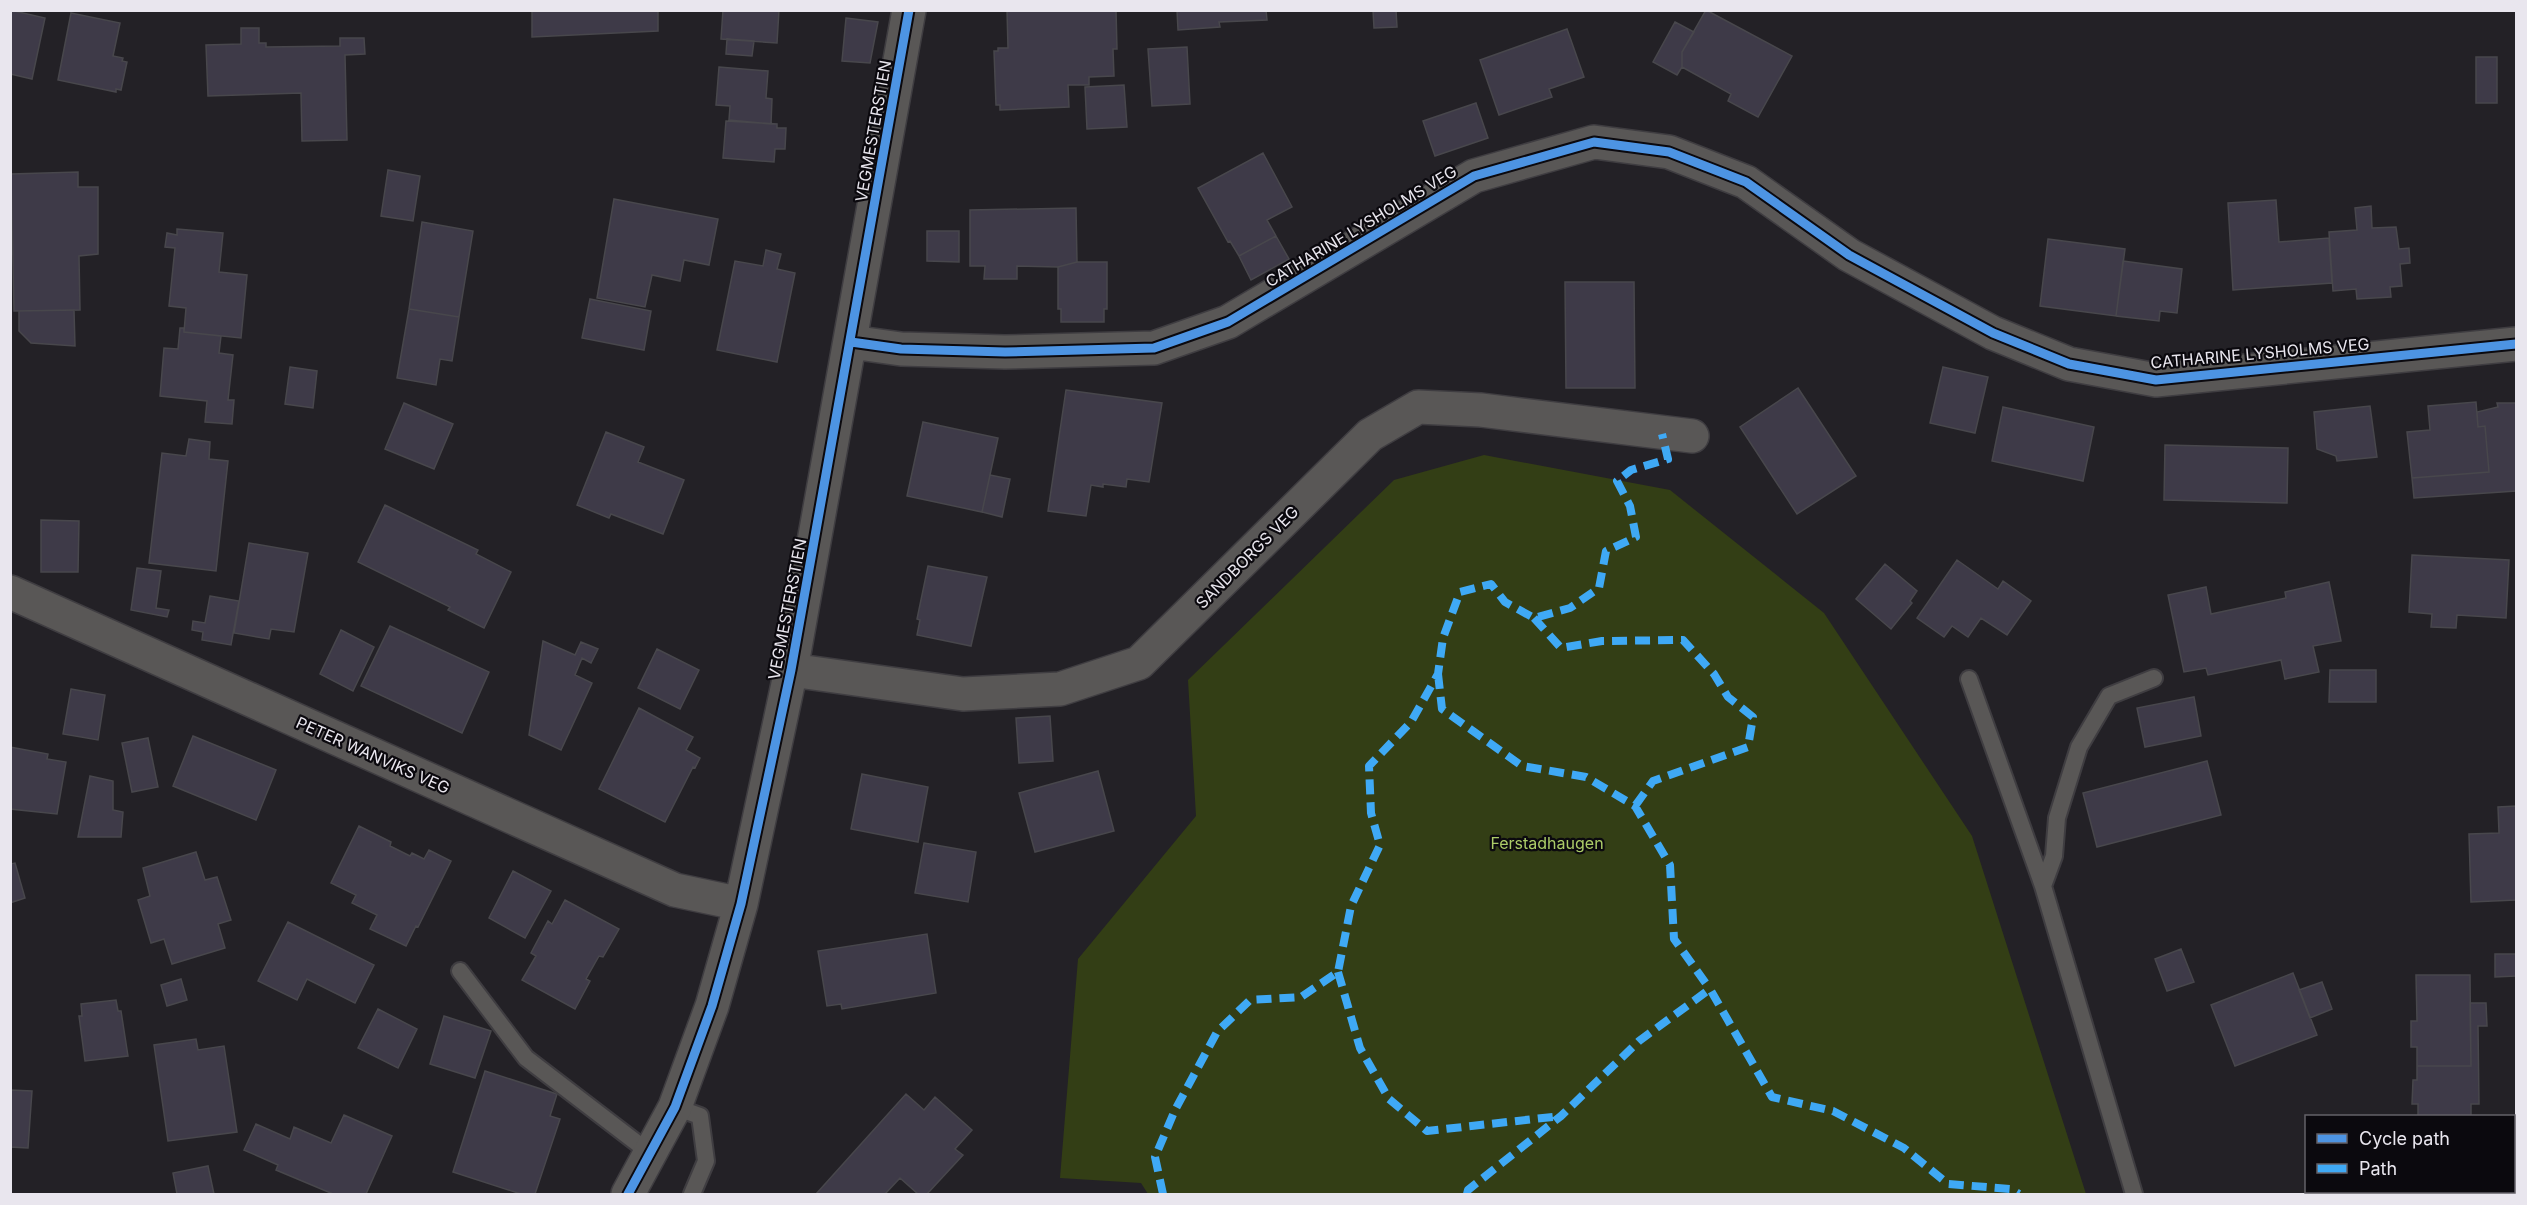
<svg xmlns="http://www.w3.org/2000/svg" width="2527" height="1205" font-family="Inter,sans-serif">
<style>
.green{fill:#333e15}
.building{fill:#3e3a48;stroke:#48474c;stroke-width:1.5}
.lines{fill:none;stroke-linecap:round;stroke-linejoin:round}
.service-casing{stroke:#3f3d41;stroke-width:20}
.minor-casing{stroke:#3f3d41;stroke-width:36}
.service{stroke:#595756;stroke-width:16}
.minor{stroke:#595756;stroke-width:33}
.quiet{stroke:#3fa9f5;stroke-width:8;stroke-dasharray:15 8;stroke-linecap:butt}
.cycleway-casing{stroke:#0b090e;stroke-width:13}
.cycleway{stroke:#4d94e3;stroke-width:9}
.labels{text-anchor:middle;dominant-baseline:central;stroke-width:4.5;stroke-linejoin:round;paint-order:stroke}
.street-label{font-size:16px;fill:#e9e6ee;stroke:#0b090e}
.park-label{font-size:16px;fill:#accc68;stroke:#0b090e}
</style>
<rect width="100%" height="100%" fill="#232126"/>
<path class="green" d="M1484 455 1670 490 1824 613 1972 836 2086 1194H1148L1141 1183 1060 1178 1078 959 1196 816 1188 680 1394 480Z"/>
<path class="building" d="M10 10 45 18 32 79 10 74Z
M532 10H658V31L532 37Z
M723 10H779L777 43 721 39Z
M1007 10H1116L1117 49H1113L1114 76 1089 77V85H1068L1069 107 1000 110V105H996L994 51H998V48H1008Z
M1177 10H1266L1267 20 1219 22 1220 27 1178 30Z
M1373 10H1396L1397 27 1374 28Z
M1706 10 1792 56 1758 117 1728 101 1731 94 1682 67V52Z
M71 13 120 23 113 56 123 58 122 61 127 62 121 90 116 89V92L58 80Z
M846 18 878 22 870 63 842 61Z
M1675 22 1694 32 1682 52V67L1677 75 1653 62Z
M241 28H259V43H266V47L340 46V38H364L365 54 345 55 347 140 302 141 301 93 208 96 206 45 241 44Z
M1567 29 1584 77 1549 89 1552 97 1499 115 1480 60Z
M727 39 754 41 752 56 726 54Z
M1187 47 1190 104 1152 106 1148 49Z
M2476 57H2497V103H2476Z
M719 67 768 71 766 98 772 99 771 124 729 120 730 106 716 105Z
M1124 85 1127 127 1087 129 1085 87Z
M1476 103 1488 138 1435 156 1423 121Z
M726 121 777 124V128H786L785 149H775L774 162 723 158Z
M1263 153 1292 207 1267 220 1276 236 1239 256 1230 241 1228 242 1198 188Z
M388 170 420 176 413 221 381 216Z
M78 172V187H98V254L79 256 80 310 14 311 11 174Z
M614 199 718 219 709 265 684 260 680 281 652 275 645 307 597 298Z
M2276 200 2279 242 2329 238 2332 283 2233 290 2228 203Z
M2371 206 2372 228 2396 227 2399 249 2409 248 2410 263 2400 264 2402 286 2390 287 2391 297 2357 299 2356 289 2333 291 2329 232 2357 230 2355 208Z
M1076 208 1077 262 1058 267 1017 266V279H984L985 266H970V210Z
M422 222 473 231 459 317 409 309Z
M177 229 223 233 219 272 247 275 241 338 184 332 186 308 169 306 175 248 165 247 167 233 177 235Z
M927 231H959V262L927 261Z
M1276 236 1289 259 1251 280 1239 256Z
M2048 239 2125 249 2116 316 2040 306Z
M766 250 781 254 777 269 795 273 777 362 717 350 735 261 763 266Z
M2123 261 2182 269 2177 313 2160 311 2159 321 2116 316Z
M1077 262H1107V309H1104V322H1061V309H1058V267Z
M1565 282H1634L1635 388H1566Z
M590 299 651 311 644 350 582 338Z
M409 309 459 317 452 361 440 359 436 385 397 378Z
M74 310 75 346 31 343 19 331V311Z
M180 328H184V332L221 336 219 353 233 355 228 400H234L232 424 205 422 207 401 160 396 164 348 178 349Z
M290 367 317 371 313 408 285 404Z
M1943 367 1988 377 1975 433 1930 423Z
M1798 388 1856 476 1797 514 1740 427Z
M1066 390 1162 403 1149 482 1127 479 1126 487 1103 484V487L1091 485 1086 516 1048 511Z
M2476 402 2478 427 2485 426 2489 472 2412 478 2407 432 2430 430 2428 406Z
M404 403 453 424 434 469 385 449Z
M2497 403H2516V491L2414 498 2412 478 2489 472 2485 426 2478 427 2477 412 2498 407Z
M2370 406 2377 457 2337 461 2336 456 2317 449 2314 412Z
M2003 407 2094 427 2083 481 1992 461Z
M923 422 998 438 982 512 907 496Z
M606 432 644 447 638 462 684 480 663 534 611 514 609 518 577 505Z
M189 439 210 442 209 459 228 461 216 571 149 563 162 453 186 456Z
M2165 445 2288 448 2287 503 2164 500Z
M990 475 1010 479 1002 517 982 512Z
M385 505 478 550 476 554 511 572 484 628 448 610 450 607 358 562Z
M41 520 79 521 78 572H41Z
M249 543 308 553 294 632 271 629 269 639 234 633Z
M2412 555 2509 560 2506 618 2457 615 2456 628 2431 627 2432 614 2409 612Z
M1957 560 1998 589 2003 581 2031 601 2007 635 1981 618 1968 637 1952 626 1944 637 1917 618Z
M1885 564 1917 591 1910 601 1912 603 1891 629 1856 599Z
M928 566 987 577 971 646 917 635 920 620 917 619Z
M137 568 161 571 156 608 169 610 167 617 131 610Z
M2329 582 2341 641 2313 646 2319 672 2285 679 2281 660 2208 675 2206 668 2184 672 2168 595 2206 587 2211 614 2286 598 2285 592Z
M210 596 239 601 231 645 202 640 203 632 192 630 193 621 205 623Z
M390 626 489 672 462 733 361 686Z
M341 630 374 647 353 691 320 674Z
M543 641 575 655 581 642 598 649 591 663 582 658 575 675 592 683 561 750 529 735Z
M657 649 699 670 680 709 638 688Z
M2330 670H2376V702H2329Z
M71 689 105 695 98 740 63 734Z
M2194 697 2201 736 2145 747 2137 708Z
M639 708 693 737 686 750 700 758 695 768 693 767 665 822 599 789Z
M1050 716 1053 761 1019 763 1016 718Z
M193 736 276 770 256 820 173 786Z
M148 738 158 787 132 792 122 743Z
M10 747 48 754 47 759 66 762 57 814 10 809Z
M2207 761 2221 815 2097 847 2083 793Z
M1098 771 1114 831 1035 852 1019 793Z
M862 774 928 787 918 842 851 829Z
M90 776 113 781V810L123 812 121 837H78Z
M2516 806V900L2471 902 2469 834 2499 833 2498 807Z
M359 826 391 842 390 846 410 856 412 853 424 859 429 850 451 861 418 927 416 926 406 946 370 929 377 915 352 903 356 895 331 883Z
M924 843 976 852 968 902 915 893Z
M196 852 205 880 217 877 231 920 218 924 225 948 172 964 164 939 151 943 138 900 150 896 143 868Z
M15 863 25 898 10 903V864Z
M513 871 551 891 525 938 489 918Z
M565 900 619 929 603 957 599 956 586 979 590 981 575 1009 522 980 536 956 531 953 548 921 552 924Z
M288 922 374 965 355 1003 307 979 297 1000 258 981Z
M927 934 936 993 842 1009 841 1004 827 1006 818 951Z
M2181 949 2194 982 2167 991 2155 959Z
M2495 954H2516V976L2495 977Z
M2293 973 2317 1035 2235 1066 2211 1005Z
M2416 975H2470L2471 1066H2417V1047H2411V1021H2417Z
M181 979 187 1000 167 1006 161 985Z
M2322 982 2332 1009 2310 1018 2299 990Z
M116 1000 118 1011H121L128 1056 85 1061 79 1016H82L81 1004Z
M2470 1003H2486L2487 1026H2478L2479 1104H2471V1116H2418V1104H2412L2413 1080H2417V1066H2471Z
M378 1009 417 1029 398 1068 358 1048Z
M444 1016 491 1031 475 1078 430 1064Z
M196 1039 198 1050 224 1046 237 1132 168 1141 154 1045Z
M485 1071 557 1094 550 1116 560 1119 535 1194H521L453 1172Z
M10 1090 32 1091 28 1148 10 1147Z
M906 1094 924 1110 935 1097 972 1130 955 1149 963 1155 927 1194H918L900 1178 885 1194H816Z
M344 1115 392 1136 366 1194H333L276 1170 278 1165 244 1150 256 1124 290 1139 294 1127 331 1143Z
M208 1166 214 1194H177L173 1173Z"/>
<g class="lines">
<defs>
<path id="service" d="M1969 679 2043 886 2134 1194
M2043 886 2054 856 2057 818 2079 747 2109 696 2154 678
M460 971 526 1058 650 1153
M675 1107 700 1116 706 1161 692 1194"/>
<path id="minor" d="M851 342 901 349 1005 352 1154 348 1228 322 1474 176 1594 142 1669 152 1746 182 1849 255 1993 333 2069 364 2156 380 2516 344
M10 592 675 890 741 904
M791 670 963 694 1060 689 1139 663 1370 435 1418 407 1481 410 1692 436
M628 1194 675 1107 712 1006 741 904 791 670 909 10"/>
</defs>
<use href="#service" class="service-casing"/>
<use href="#minor" class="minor-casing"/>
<use href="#service" class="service"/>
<use href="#minor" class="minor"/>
<path class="quiet" d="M1534 618 1561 648 1602 641 1683 640 1714 674 1728 697 1753 717 1748 747 1653 781 1635 806
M1438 674 1442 709 1522 766 1586 777 1635 806 1670 865 1674 939 1710 989
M1338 972 1360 1048 1389 1099 1427 1131 1561 1116
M1163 1194 1155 1157 1175 1110 1217 1032 1250 1000 1301 997 1338 972 1351 906 1380 845 1371 813 1369 766 1411 722 1438 674 1443 638 1460 592 1491 584 1505 602 1534 618 1570 608 1599 588 1606 551 1636 537 1630 506 1617 481 1631 470 1668 459 1662 434
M1467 1194 1468 1190 1561 1116 1639 1041 1710 989 1772 1097 1833 1111 1904 1148 1948 1184 2011 1189 2019 1194"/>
<defs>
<path id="cycleway" d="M851 342 901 349 1005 352 1154 348 1228 322 1474 176 1594 142 1669 152 1746 182 1849 255 1993 333 2069 364 2156 380 2516 344
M628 1194 675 1107 712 1006 741 904 791 670 909 10"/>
</defs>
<use href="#cycleway" class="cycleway-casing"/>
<use href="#cycleway" class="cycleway"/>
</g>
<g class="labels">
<g class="street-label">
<text transform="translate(873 131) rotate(-80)">VEGMESTERSTIEN</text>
<text transform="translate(1361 226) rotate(-31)">CATHARINE LYSHOLMS VEG</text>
<text transform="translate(2260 353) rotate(-5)">CATHARINE LYSHOLMS VEG</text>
<text transform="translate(1247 557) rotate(-45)">SANDBORGS VEG</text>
<text transform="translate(787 609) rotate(-79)">VEGMESTERSTIEN</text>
<text transform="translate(373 755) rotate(24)">PETER WANVIKS VEG</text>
</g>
<g class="park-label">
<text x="1547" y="843">Ferstadhaugen</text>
</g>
</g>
<rect width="2527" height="1205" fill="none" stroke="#e9e6ee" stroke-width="24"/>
<rect x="2305" y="1115" width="210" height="78" fill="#0b090e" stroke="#646168" stroke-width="1.5"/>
<rect x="2317" y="1134" width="30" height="9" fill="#4d94e3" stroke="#646168" stroke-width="1.5"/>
<text x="2359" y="1145" font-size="18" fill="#e9e6ee">Cycle path</text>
<rect x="2317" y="1164" width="30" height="9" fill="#3fa9f5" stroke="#646168" stroke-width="1.5"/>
<text x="2359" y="1175" font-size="18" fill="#e9e6ee">Path</text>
</svg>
